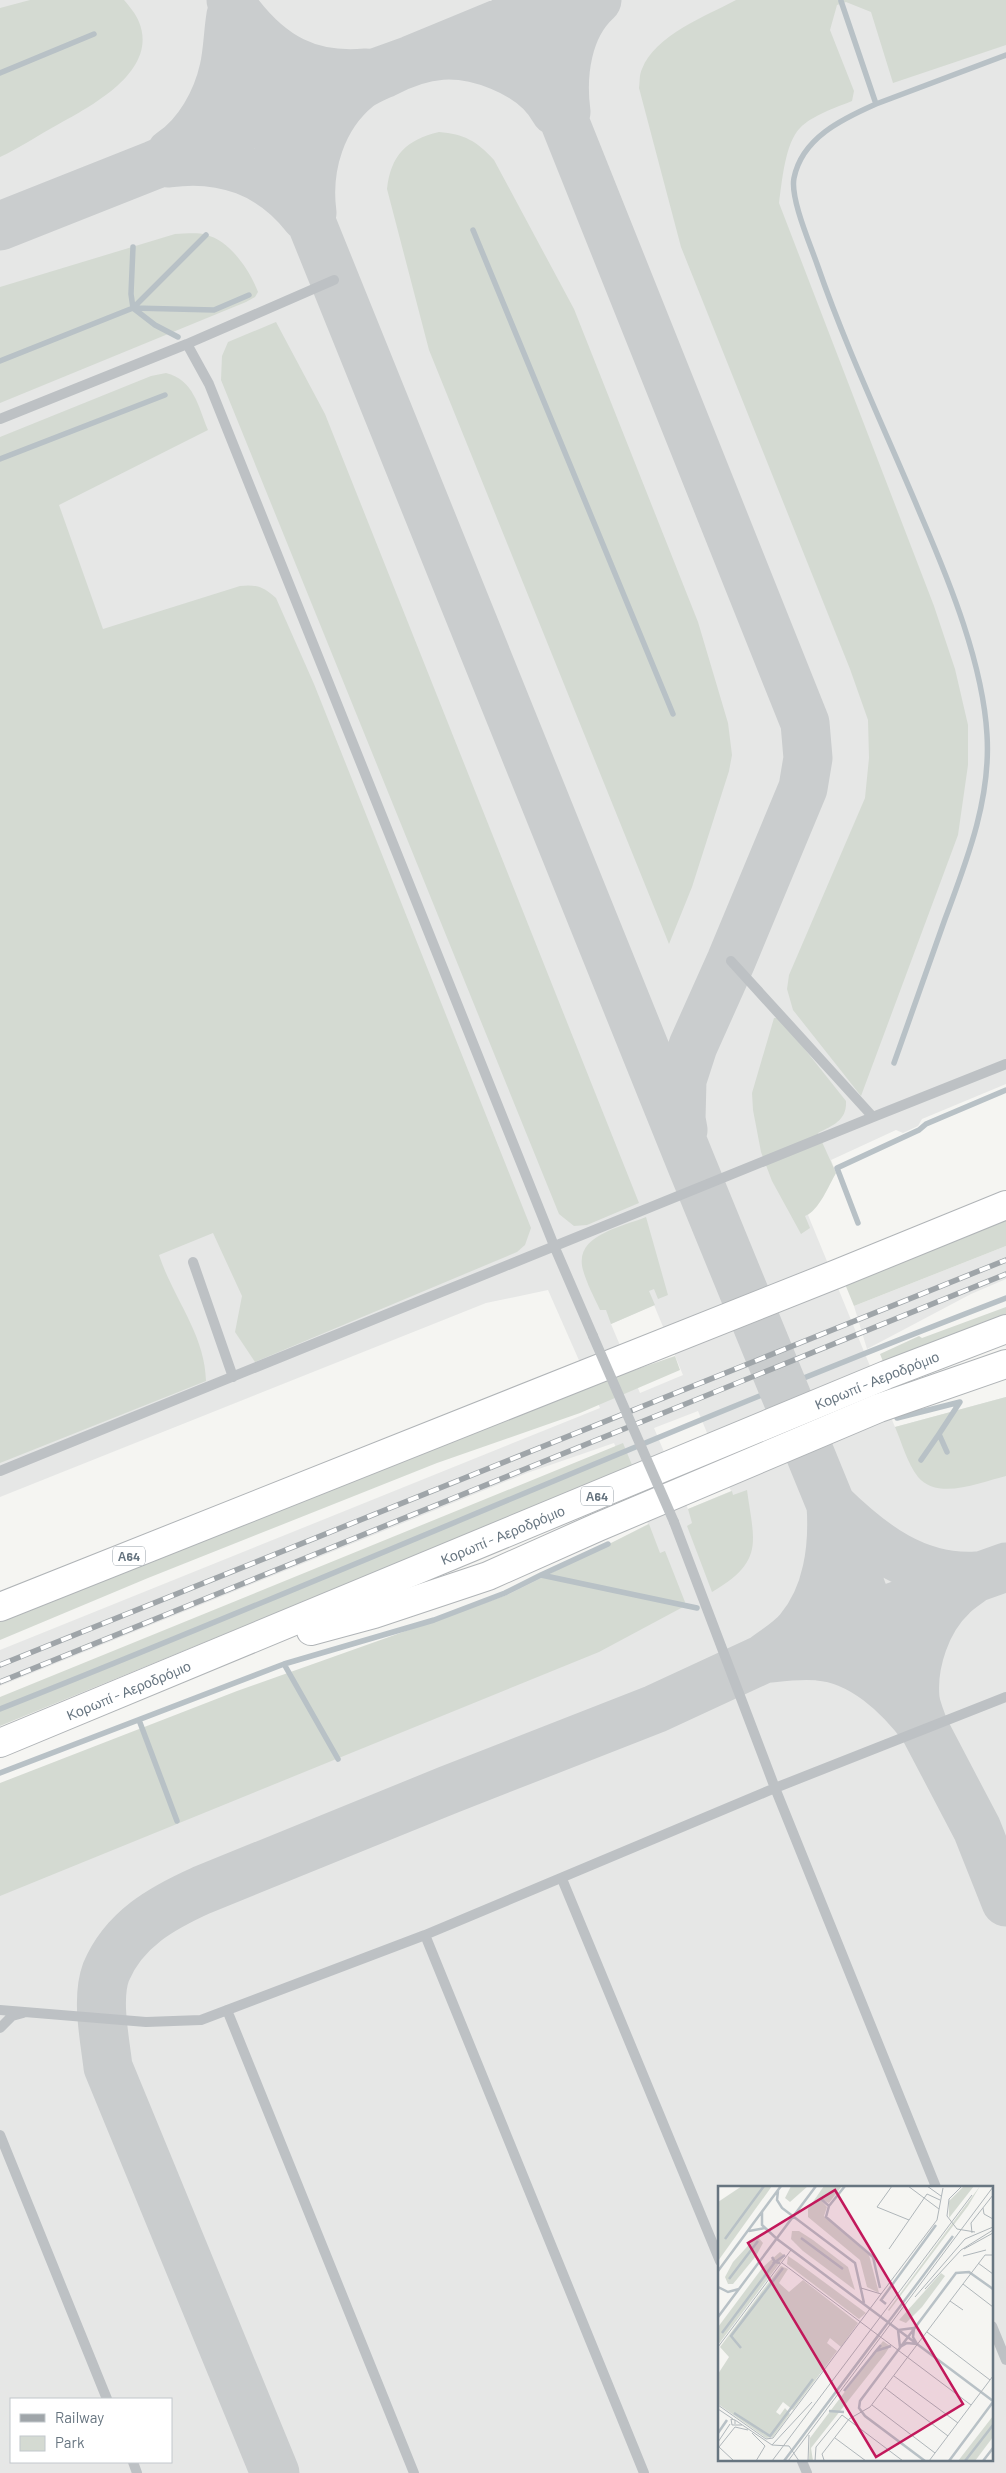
<svg xmlns="http://www.w3.org/2000/svg" width="1006" height="2473" font-family="Barlow,sans-serif">
<style>
.built{fill:#e6e7e6;fill-rule:evenodd}
.green{fill:#d4dad2}
.lines{fill:none;stroke-linecap:round;stroke-linejoin:round}
.stream{stroke:#b8c1c6;stroke-width:5.5}
.taxiway{stroke:#cacdce;stroke-width:49}
.highway-casing{stroke:#b0b4b7;stroke-width:30}
.lane{stroke:#bdc1c4;stroke-width:10}
.highway{stroke:#fff;stroke-width:28}
.rail-casing{stroke:#9fa5a9;stroke-width:5.5}
.rail{stroke:#fff;stroke-width:4;stroke-dasharray:11;stroke-linecap:butt}
.lane-bridge{stroke:#bdc1c4;stroke-width:10}
.labels{text-anchor:middle;dominant-baseline:central;stroke-width:5;stroke-linejoin:round;paint-order:stroke}
.shield{fill:#fff;stroke:#959ea6;stroke-width:1}
.shield-label{font-size:12px;font-weight:bold;fill:#677580}
.street-label{font-size:14px;fill:#677580;stroke:#fff}
.inset-river{fill:none;stroke:#b8c1c6;stroke-width:2.5}
.inset-road{fill:none;stroke:#afb6ba;stroke-width:1}
.view{fill:#c2185b;fill-opacity:0.15;stroke:#c2185b;stroke-width:2.5}
.inset-edge{fill:none;stroke:#677580;stroke-width:2.5}
</style>
<rect width="100%" height="100%" fill="#f5f5f2"/>
<path class="built" d="M0 0H1006V1084L922 1119 918 1126 903 1133 896 1130 831 1160 836 1173 820 1200 808 1215 895 1427 1006 1397V2473H0V1824L326 1694 648 1524 614 1443 527 1473 0 1686V1650L600 1408 548 1290 486 1303 0 1497ZM654 1305 683 1375 640 1393 611 1324ZM698 1411 731 1491 688 1509 654 1428ZM720 2187H992V2459H720ZM11 2399H171V2462H11Z
M1006 1246V1279L971 1294 867 1349 854 1306Z"/>
<path class="green" d="M30 0H124C129 6 136 14 139 22 159 71 91 106 57 125 38 135 20 148 0 157V8Z
M736 0H1006V45L893 83 871 12 846 2 837 5 830 30 854 91 852 101C837 107 811 116 800 128 785 143 782 182 779 203L934 606 955 669 968 725V765L958 835 861 1096 793 1010 787 989 789 975 865 798 869 758 868 720 850 669 681 247 639 88C640 82 639 75 642 69 655 35 706 16 736 0Z
M439 132C464 134 477 141 494 160L574 309 698 622 728 723 732 755 729 771 692 887 669 944 429 350 387 189C391 155 406 140 439 132Z
M175 234C185 234 197 232 206 235 230 240 250 271 258 292L255 297 246 302 0 403V287Z
M276 322 325 414 639 1203 587 1225 574 1226 559 1214 221 380 222 356 228 342Z
M166 373C194 380 198 406 208 430L59 505 103 629 240 586C256 584 264 587 276 598L314 684 531 1228 525 1245 517 1252 255 1362 235 1332 242 1296 213 1233 159 1255C173 1298 205 1334 206 1381L0 1463V437L151 376Z
M774 1018H780L846 1101C847 1120 834 1125 818 1133L836 1173C829 1185 819 1211 805 1216L810 1228 801 1234 772 1181 761 1152 753 1110 752 1093Z
M1006 1216V1246L854 1306 845 1284Z
M646 1217 668 1295 658 1299 654 1289 649 1291 655 1305 611 1324 606 1310H600C594 1297 587 1284 583 1270 573 1235 622 1227 646 1217Z
M1006 1307V1318L884 1364 880 1354 919 1336 922 1338Z
M675 1356 680 1370 580 1413 437 1463 148 1578 0 1640V1622C224 1530 446 1434 675 1356Z
M1006 1397V1476C981 1482 938 1501 918 1477 907 1463 902 1443 895 1427Z
M623 1443 632 1465 543 1504 0 1726V1697Z
M747 1490C754 1542 765 1561 712 1592L687 1526 692 1523 688 1509 732 1491 733 1495Z
M649 1524 660 1553 665 1551 685 1602 683 1607 599 1652 0 1896V1783L237 1691 507 1595Z"/>
<g class="lines">
<path class="stream" d="M841 1 876 104 1006 55
M0 73 94 34
M876 104C842 119 802 138 794 178 790 198 810 244 817 264 847 351 887 434 922 518 950 583 983 664 987 735 991 799 967 860 945 919 928 967 911 1015 894 1063
M473 230 673 714
M133 308 206 235
M178 337 155 325 133 308 214 310 249 295
M0 361 133 308 131 294 133 247
M0 459 165 395
M858 1223 837 1168 919 1130 926 1124 1006 1090
M897 1418 960 1402 939 1434
M921 1460 939 1434 947 1452
M608 1544 541 1575 697 1608
M284 1664 338 1759
M0 1709C337 1576 668 1428 1006 1298
M139 1720 177 1821
M0 1773 284 1664 434 1620 505 1593 541 1575"/>
<path class="taxiway" d="M231 0 268 115 691 1163 831 1505 871 1615 924 1728 977 1829 1006 1902
M516 0 805 723 808 758 803 788 731 961 693 1046 682 1080 681 1119 683 1130
M237 12C271 57 309 78 366 73
M566 112C561 74 567 27 597 0
M171 153C198 135 217 101 224 69 228 52 228 33 231 15
M168 163C223 155 272 173 306 217
M312 213C306 167 321 117 358 87 366 81 376 77 385 73 425 52 458 49 500 66 522 75 544 90 555 111
M0 226 154 165 322 92 411 60 556 0
M831 1505C872 1545 917 1580 977 1576 969 1583 960 1588 953 1595 926 1620 912 1663 915 1698 916 1708 921 1719 924 1728 899 1695 862 1659 818 1656 799 1654 781 1657 763 1659 775 1650 790 1641 799 1630 828 1596 834 1547 831 1505Z
M275 2473 108 2067C105 2040 96 1999 106 1972 124 1929 162 1908 202 1890L448 1790 655 1709 763 1659 871 1615 1006 1567"/>
<defs>
<g id="highway">
<path d="M0 1607 839 1273 1006 1205"/>
<path d="M311 1631 374 1614 488 1576 598 1527 879 1408 1006 1364"/>
<path id="s1" d="M0 1743 886 1375 1006 1329"/>
</g>
</defs>
<use href="#highway" class="highway-casing"/>
<path class="lane" d="M187 344 209 384 555 1248 593 1336
M0 419 187 344 334 280
M873 1117 1006 1064
M193 1262 233 1377
M0 1471 873 1117 731 961
M674 1522 775 1788 936 2187
M562 1879 720 2261
M425 1935 644 2473
M0 2010 146 2022 201 2020 425 1935 775 1788 1006 1697
M227 2010 414 2473
M0 2028 12 2016 23 2013
M0 2135 107 2399
M992 2326 1006 2360
M801 2459 807 2473
M133 2462 137 2473"/>
<use href="#highway" class="highway"/>
<defs>
<path id="rail" d="M0 1665 1006 1260
M0 1682 1006 1274"/>
</defs>
<use href="#rail" class="rail-casing"/>
<use href="#rail" class="rail"/>
<path class="lane-bridge" d="M593 1336 674 1522"/>
</g>
<g class="labels">
<g class="shield">
<rect x="581" y="1486.5" width="32" height="19" rx="4"/>
<rect x="113" y="1546.5" width="32" height="19" rx="4"/>
</g>
<g class="shield-label">
<text x="597" y="1496">Α64</text>
<text x="129" y="1556">Α64</text>
</g>
<g class="street-label">
<text stroke="none"><textPath href="#s1" startOffset="949">Κορωπί - Αεροδρόμιο</textPath></text>
<text stroke="none"><textPath href="#s1" startOffset="544">Κορωπί - Αεροδρόμιο</textPath></text>
<text stroke="none"><textPath href="#s1" startOffset="139">Κορωπί - Αεροδρόμιο</textPath></text>
</g>
</g>
<g transform="translate(718 2186)">
<rect width="275" height="275" fill="#f5f5f2"/>
<path d="M24 0H54L0 75V16ZM73 0H90L72 16 67 12ZM106 0H124L111 17 102 13 109 21 106 30 151 69 161 107 149 101 142 74 90 31V23ZM246 0H256L231 32V15ZM262 0 250 20 171 125 170 124ZM74 45H81L95 54 130 81 137 104 85 65 73 53ZM39 50 45 57 38 70 15 98H10L7 91 15 76ZM62 66 67 70 0 159V141L45 81ZM70 70 79 76 148 127 141 133 69 78ZM63 80 70 83 61 97 71 106 85 94 140 137 123 161 112 152 109 157 119 165 75 224 65 216 58 226 62 229 67 222 72 228 55 251 48 252 0 218V188L11 171 2 161ZM223 87 227 90 204 121 188 137 181 134ZM159 149 161 151 77 262 80 255ZM165 155 172 160 167 168 93 262 95 275H91L92 252ZM275 230V251L257 275H240Z" fill="#d4dad2"/>
<path class="inset-river" d="M60 5 59 14 64 22 137 77 146 117M103 13 111 20 127 0M111 20 108 31 155 71 162 102M44 26V39L59 53 275 215M31 45 47 42M83 52 125 83M7 53 46 0M62 77 57 76 67 69M0 85 63 0M11 93 40 55M0 101 10 106 21 103M168 118 163 114 218 39M0 131 98 0M196 142 195 151 199 158 189 157 182 161 180 144ZM4 147 57 76 54 71M163 159 158 165 173 160M23 162 13 150 65 82M126 205 158 165M111 225 126 226M16 227 52 250 95 193M0 247 9 234M66 275 235 50M207 275 147 230 141 222 142 215 238 87 251 86 275 103M231 275 275 216M247 275 275 239M265 275 275 262"/>
<path class="inset-road" d="M174 0 159 21 191 34M190 0 221 23M209 0 223 10M244 0 231 13 229 30 239 43 257 46M265 22 266 28 275 33M254 47 253 37 275 9M171 63 209 8 222 14M246 63 275 47M245 70 268 64M64 77 253 219M260 77 275 88M245 98 275 121M207 103 243 64 275 44M163 108 219 34 225 2M197 111 247 53 275 41M232 115 267 69H275M209 146 272 194M0 161 73 64M176 190 240 237M167 202 230 250M0 219 48 253 55 252 163 108 143 102M154 219 217 267M0 223 15 233M17 234 54 259 71 260 81 275M17 238V234L13 233 14 239H24M34 247 47 260 38 275M117 252 148 275M0 256 12 238M54 259 94 216M106 274 104 268 131 233 152 221 232 115 245 124M16 275 1 261 17 241 30 244M54 275 254 9M70 275 275 1M90 275 91 249M97 275 98 261 124 229 185 275M211 275 275 190"/>
<path class="view" d="M117 4 245 218 158 271 30 57Z"/>
<rect width="275" height="275" class="inset-edge"/>
</g>
<rect x="10" y="2398" width="162" height="65" fill="#ffffff" stroke="#c2c8cc"/>
<rect x="20" y="2414" width="25" height="8" fill="#9fa5a9" stroke="#c2c8cc"/>
<text x="55" y="2423" font-size="15" fill="#677580">Railway</text>
<rect x="20" y="2436" width="25" height="15" fill="#d4dad2" stroke="#c2c8cc"/>
<text x="55" y="2448" font-size="15" fill="#677580">Park</text>
</svg>
